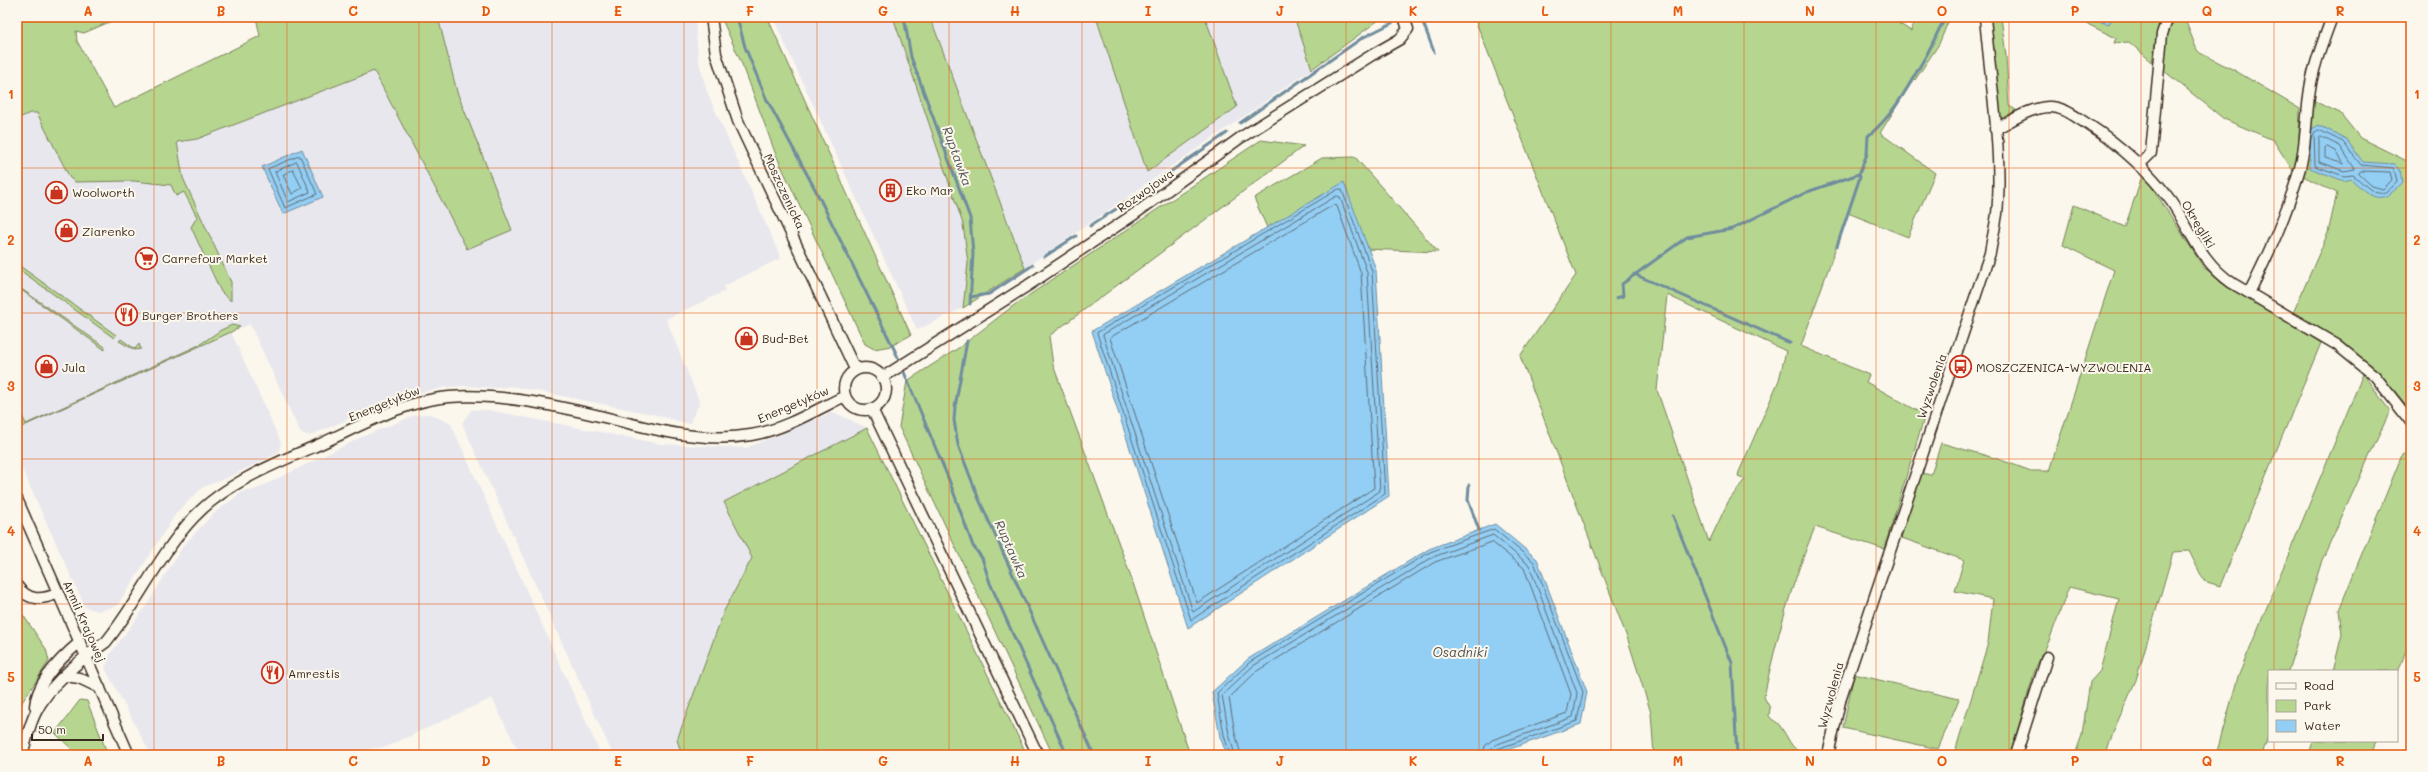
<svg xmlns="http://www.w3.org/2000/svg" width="2428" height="772" font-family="Mali,sans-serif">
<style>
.built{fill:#e8e7ee}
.green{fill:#b6d690;stroke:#788057;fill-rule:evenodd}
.water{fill:#93cef4;stroke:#708c9e}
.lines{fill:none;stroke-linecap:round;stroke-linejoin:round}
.shore{stroke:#5e6c74;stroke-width:1}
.stream{stroke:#708c9e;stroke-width:3}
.minor-casing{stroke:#3b2a1e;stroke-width:13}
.minor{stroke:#fbf7ec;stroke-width:10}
.grid{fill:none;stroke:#e8590c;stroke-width:1;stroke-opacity:0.55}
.labels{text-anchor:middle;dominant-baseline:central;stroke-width:4;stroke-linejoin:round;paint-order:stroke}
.poi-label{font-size:12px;fill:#3b2a1e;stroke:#fbf7ec;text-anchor:start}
.street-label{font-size:12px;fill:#3b2a1e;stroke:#fbf7ec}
.water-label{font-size:13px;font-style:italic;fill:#515354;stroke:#fbf7ec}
.neatline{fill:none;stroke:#e8590c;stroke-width:1.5}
.grid-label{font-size:13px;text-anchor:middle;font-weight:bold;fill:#e8590c}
</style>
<rect width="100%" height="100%" fill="#fbf7ec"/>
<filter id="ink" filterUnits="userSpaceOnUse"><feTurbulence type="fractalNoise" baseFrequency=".025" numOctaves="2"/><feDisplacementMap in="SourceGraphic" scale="8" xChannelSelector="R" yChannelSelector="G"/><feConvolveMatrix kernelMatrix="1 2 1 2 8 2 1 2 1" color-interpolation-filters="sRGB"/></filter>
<g filter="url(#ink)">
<path class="built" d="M438 17H695L698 58 707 92 781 258 724 286 725 291 666 319 700 403 689 424 652 414 512 386 497 388 465 386 446 387 400 397 309 436 300 432 250 324 231 332 281 443 278 453 227 478 203 487 177 512 117 606 98 611 85 607 17 458V112L39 102 183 178 177 142 197 139 374 71 467 249 457 92Z
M775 17H893L963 224 968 263 963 308 917 330 773 18Z
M930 17H1096L1147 172 1237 107 1205 17H1294L1312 69 1025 268Z
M471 410H488L661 444 746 448 833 412 867 428 724 502 752 558 724 611 677 740 682 755H613L462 423Z
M431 414 451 424 601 755H520L492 698 386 747 367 749 364 755H151L105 668 110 654 146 606 183 546 213 514 245 490H254L364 436 415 415Z
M17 722 24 727 17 745Z"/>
<path class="green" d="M17 17H121L84 33 76 31 77 41 114 108 260 36 256 17H438L457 92 512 230 467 249 374 71 197 139 177 142 183 178 231 282V301L221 292 191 227 197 217 184 192 176 196 171 185 134 181 75 182 70 178 37 113H30L17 119Z
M721 17H775L769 21 911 335 891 346 874 349 865 344 776 155 745 71Z
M893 17H930L1025 268 963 308 968 263 963 224Z
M1096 17H1205L1237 107 1147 172Z
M1294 17H1383L1312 69Z
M1474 17H1889L1911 31 1916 17H1950L1939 44 1915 80 1914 79 1880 133 1935 173 1908 237 1848 213 1801 346 1869 375 1866 382 1925 415 1884 549 1815 527C1792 582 1776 639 1764 697L1770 708 1769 716C1772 721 1777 721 1780 726 1789 738 1789 746 1803 755H1654L1651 713 1628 640 1520 356 1576 275ZM1667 295 1786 351 1779 380 1739 472 1738 476 1745 479 1728 502 1709 542 1657 390Z
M1990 17H2001L2006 56 2009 106 2016 110 2004 119 2000 118Z
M2073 17H2160L2152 62 2129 42 2114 43 2116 38Z
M2168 17H2184L2197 50 2200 53 2234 70 2300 109 2298 160 2294 172 2273 140 2224 119 2158 66Z
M2307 98 2340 113 2360 138 2411 163V411L2393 389 2342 343 2293 313 2328 233 2337 193 2299 174Z
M1261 140 1304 146 1049 336 1053 365 1130 574 1190 755H1053L899 427 907 381 960 347 1013 306Z
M1355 157 1438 252 1365 249 1268 230 1254 198 1322 158Z
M2143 173 2204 268 2321 343 2220 586 2204 581 2189 551 2173 552 2136 680 2113 732 2106 755H2075L2082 735 2090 682 2100 671 2119 599 2069 587 2049 641 2036 667 2010 755H1954L1988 643 1993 599 1955 591 1964 560 1899 537 1921 473 1931 475 1941 443 1998 459 2031 471H2049L2114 270 2063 245 2074 205 2125 227Z
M17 264 116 335 114 338 17 268Z
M17 286 105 347V350L17 287Z
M232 325 240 327 231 332 17 429V406L26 424 199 345 221 330Z
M121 339 135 349 139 344 141 349 135 350 119 341Z
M2363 374 2390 411 2322 560 2288 671H2269V733L2262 755H2216L2238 677Z
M867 428 1027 755H682L677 740 724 611 752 558 724 502Z
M2411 450V637L2397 675V671H2333L2342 634 2339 610 2402 455Z
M17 606 46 649 49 661 17 710Z
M1854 674 1959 699 1938 749 1843 728Z
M80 700 87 701 108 755H78L55 733Z
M2313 741H2376L2371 755H2309Z"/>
<path class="water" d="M2080 17H2113L2109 24Z
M2319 125 2346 139 2363 162 2395 164 2400 169 2402 183C2380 207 2372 198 2351 179L2344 181 2310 168V130Z
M302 149 323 197 283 214 262 167Z
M1344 182 1376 270 1389 496 1188 628 1092 331Z
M1495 524 1537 559 1587 692 1581 724 1493 755H1227L1220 737 1212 692 1248 659 1429 549Z"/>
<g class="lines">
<path class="shore" d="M2319 130 2343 142 2361 165 2394 168 2397 182C2378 204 2371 189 2353 175L2344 176 2315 166 2314 133Z
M2321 137 2340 146 2355 169 2344 171 2319 162V139Z
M2327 147 2336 151 2344 164 2325 158V148Z
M300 156 317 194 285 208 268 169Z
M297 162 310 192 288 202 275 172Z
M293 170 302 188 292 194 283 175Z
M2361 171 2390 172 2392 180 2383 189 2372 186 2359 174Z
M1339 189 1342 190 1372 271 1385 494 1191 620 1097 333Z
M1337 196 1340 197 1367 272 1380 491 1193 612 1103 335Z
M1334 205 1337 206 1361 273 1374 488 1197 603 1110 338Z
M1230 755 1224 735 1217 693 1250 662 1430 552 1494 529 1534 562 1583 692 1577 721 1497 749 1494 755
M1235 755 1229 734 1222 695 1253 666 1433 557 1493 535 1529 565 1577 693 1573 717 1495 745 1491 749 1489 755
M1241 755 1235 733 1229 698 1257 671 1435 562 1492 542 1524 568 1571 694 1567 713 1492 740 1485 746 1483 755"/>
<path class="stream" d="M737 17 745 47 766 98 816 191 896 353 949 480 973 546 982 558 990 583 1067 755
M904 17 911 57 970 218 973 254 970 304
M1421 17 1434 52
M1240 123 1362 38 1392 23 1394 17
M1151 185 1227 133
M1090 226 1139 194
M1837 246 1860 177 1859 174 1867 154 1868 136C1892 117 1908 87 1923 61 1932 47 1937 31 1946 17
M1044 257 1076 236
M1634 274 1790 343
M970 297 989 294 1033 265
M1616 298 1623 296 1622 284 1687 237 1732 229 1807 192 1859 174
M967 341 955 407 954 420 958 445 978 497 1094 755
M1469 485 1468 500 1479 530
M1673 516 1732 663 1737 755"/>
<defs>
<path id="minor" d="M711 17 716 54 738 121 853 365 858 368
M1995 129C2012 121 2029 108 2048 107 2063 106 2077 118 2089 125 2121 146 2148 170 2171 201 2191 231 2201 262 2232 283L2337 345 2375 376 2411 422
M2140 164 2151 153 2162 34 2168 17
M2249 293C2270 251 2287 214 2300 168 2306 144 2306 120 2309 96 2312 69 2323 42 2332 17
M844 389a21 21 0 1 1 42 0a21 21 0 1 1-42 0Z
M883 377 1027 286 1136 213 1240 138 1372 55 1400 39 1408 29 1404 17
M872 409 1038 755
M17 499 129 755
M17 586C29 602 42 600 59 593
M66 676 79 678 100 688
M35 706C37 681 62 657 80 642
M22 755C26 742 29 726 35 714 48 686 81 659 106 642 138 603 159 554 194 517 226 483 276 463 318 445 358 427 406 400 449 397 501 393 558 406 608 418 655 430 703 443 751 435 783 430 816 410 845 396
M1828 755 1841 697 1990 253C1992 240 1995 227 1997 214 2003 154 1990 78 1985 17
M2016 755 2047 657"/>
</defs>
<use href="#minor" class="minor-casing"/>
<use href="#minor" class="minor"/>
</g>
</g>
<path class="grid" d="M154 17V755M287 17V755M419 17V755M552 17V755M684 17V755M817 17V755M949 17V755M1082 17V755M1214 17V755M1346 17V755M1479 17V755M1611 17V755M1744 17V755M1876 17V755M2009 17V755M2141 17V755M2274 17V671M17 168H2411M17 313H2411M17 459H2411M17 604H2411M2274 741V755"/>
<defs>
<symbol id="building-ring" viewBox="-11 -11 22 22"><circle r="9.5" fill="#fbf7ec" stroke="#c8321e" stroke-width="1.5"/><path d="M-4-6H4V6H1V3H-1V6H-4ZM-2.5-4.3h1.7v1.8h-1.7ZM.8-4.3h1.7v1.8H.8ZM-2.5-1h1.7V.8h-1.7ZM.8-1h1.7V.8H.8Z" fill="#c8321e"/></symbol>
<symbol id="shop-ring" viewBox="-11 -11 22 22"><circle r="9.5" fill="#fbf7ec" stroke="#c8321e" stroke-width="1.5"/><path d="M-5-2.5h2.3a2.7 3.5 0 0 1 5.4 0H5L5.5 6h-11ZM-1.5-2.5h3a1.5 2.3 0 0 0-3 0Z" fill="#c8321e"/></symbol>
<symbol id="supermarket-ring" viewBox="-11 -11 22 22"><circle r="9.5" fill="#fbf7ec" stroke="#c8321e" stroke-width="1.5"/><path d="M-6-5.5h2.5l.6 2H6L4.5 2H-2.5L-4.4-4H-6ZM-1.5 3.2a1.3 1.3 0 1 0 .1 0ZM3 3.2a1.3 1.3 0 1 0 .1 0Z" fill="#c8321e"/></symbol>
<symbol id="restaurant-ring" viewBox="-11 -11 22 22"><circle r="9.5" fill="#fbf7ec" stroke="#c8321e" stroke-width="1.5"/><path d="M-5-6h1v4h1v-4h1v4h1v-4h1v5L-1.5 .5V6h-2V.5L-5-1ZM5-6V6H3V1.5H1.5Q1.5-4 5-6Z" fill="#c8321e"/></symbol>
<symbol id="bus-ring" viewBox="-11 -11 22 22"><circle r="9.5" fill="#fbf7ec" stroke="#c8321e" stroke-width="1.5"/><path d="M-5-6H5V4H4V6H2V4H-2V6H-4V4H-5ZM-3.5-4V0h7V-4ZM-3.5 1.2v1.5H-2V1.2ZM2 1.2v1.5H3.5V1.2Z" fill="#c8321e"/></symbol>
</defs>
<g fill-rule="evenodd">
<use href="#building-ring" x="878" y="178" width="25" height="25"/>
<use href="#shop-ring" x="44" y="180" width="25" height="25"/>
<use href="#shop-ring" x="54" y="218" width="25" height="25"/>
<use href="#supermarket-ring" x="134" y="246" width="25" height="25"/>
<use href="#restaurant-ring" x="114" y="302" width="25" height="25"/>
<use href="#shop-ring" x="734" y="326" width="25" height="25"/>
<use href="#shop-ring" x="34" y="354" width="25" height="25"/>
<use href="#bus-ring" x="1948" y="354" width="25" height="25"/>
<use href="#restaurant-ring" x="260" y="660" width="25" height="25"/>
</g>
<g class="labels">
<g class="poi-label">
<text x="906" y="190">Eko Mar</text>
<text x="72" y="192">Woolworth</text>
<text x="82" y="231">Ziarenko</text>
<text x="162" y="258">Carrefour Market</text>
<text x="142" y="315">Burger Brothers</text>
<text x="762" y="338">Bud-Bet</text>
<text x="62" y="367">Jula</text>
<text x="1976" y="367">MOSZCZENICA-WYZWOLENIA</text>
<text x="288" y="673">Amrestis</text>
</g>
<g class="street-label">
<text transform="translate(1145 190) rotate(-35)">Rozwojowa</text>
<text transform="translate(785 191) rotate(65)">Moszczenicka</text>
<text transform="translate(2199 224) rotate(59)">Okręgliki</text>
<text transform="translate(1931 386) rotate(-71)">Wyzwolenia</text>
<text transform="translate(384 403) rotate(-22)">Energetyków</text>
<text transform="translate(793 404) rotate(-23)">Energetyków</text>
<text transform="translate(85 621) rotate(66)">Armii Krajowej</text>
<text transform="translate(1830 695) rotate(-75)">Wyzwolenia</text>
</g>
<g class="water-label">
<text transform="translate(958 156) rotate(70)">Ruptawka</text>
<text transform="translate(1012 549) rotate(66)">Ruptawka</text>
<text x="1460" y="651">Osadniki</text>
</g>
</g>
<rect width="2428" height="772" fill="none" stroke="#fbf7ec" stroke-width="44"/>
<rect x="2268" y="670" width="130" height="72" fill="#fbf7ec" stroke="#aea59a"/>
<rect x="2276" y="683" width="20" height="6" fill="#fbf7ec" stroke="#aea59a"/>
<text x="2304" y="690" font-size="12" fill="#3b2a1e">Road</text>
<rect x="2276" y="700" width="20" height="12" fill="#b6d690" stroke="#aea59a"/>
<text x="2304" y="710" font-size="12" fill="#3b2a1e">Park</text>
<rect x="2276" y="720" width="20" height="12" fill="#93cef4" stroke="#aea59a"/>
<text x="2304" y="730" font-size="12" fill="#3b2a1e">Water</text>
<path d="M32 734v6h71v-6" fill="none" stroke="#3b2a1e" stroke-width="2"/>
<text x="38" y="734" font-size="12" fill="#3b2a1e" stroke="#fbf7ec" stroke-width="3" paint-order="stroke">50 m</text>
<rect x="22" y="22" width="2384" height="728" class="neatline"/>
<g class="grid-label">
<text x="88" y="16">A</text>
<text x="221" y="16">B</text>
<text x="353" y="16">C</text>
<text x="486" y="16">D</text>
<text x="618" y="16">E</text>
<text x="750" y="16">F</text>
<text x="883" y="16">G</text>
<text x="1015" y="16">H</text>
<text x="1148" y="16">I</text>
<text x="1280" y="16">J</text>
<text x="1413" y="16">K</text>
<text x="1545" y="16">L</text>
<text x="1678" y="16">M</text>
<text x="1810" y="16">N</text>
<text x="1942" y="16">O</text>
<text x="2075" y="16">P</text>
<text x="2207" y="16">Q</text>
<text x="2340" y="16">R</text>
<text x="11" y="99">1</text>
<text x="2417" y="99">1</text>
<text x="11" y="245">2</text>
<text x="2417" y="245">2</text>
<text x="11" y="391">3</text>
<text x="2417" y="391">3</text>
<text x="11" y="536">4</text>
<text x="2417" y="536">4</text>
<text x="11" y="682">5</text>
<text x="2417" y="682">5</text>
<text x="88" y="766">A</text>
<text x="221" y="766">B</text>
<text x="353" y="766">C</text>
<text x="486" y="766">D</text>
<text x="618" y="766">E</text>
<text x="750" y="766">F</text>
<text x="883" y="766">G</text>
<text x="1015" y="766">H</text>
<text x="1148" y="766">I</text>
<text x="1280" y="766">J</text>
<text x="1413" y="766">K</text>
<text x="1545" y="766">L</text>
<text x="1678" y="766">M</text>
<text x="1810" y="766">N</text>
<text x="1942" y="766">O</text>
<text x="2075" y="766">P</text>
<text x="2207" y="766">Q</text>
<text x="2340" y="766">R</text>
</g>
</svg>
